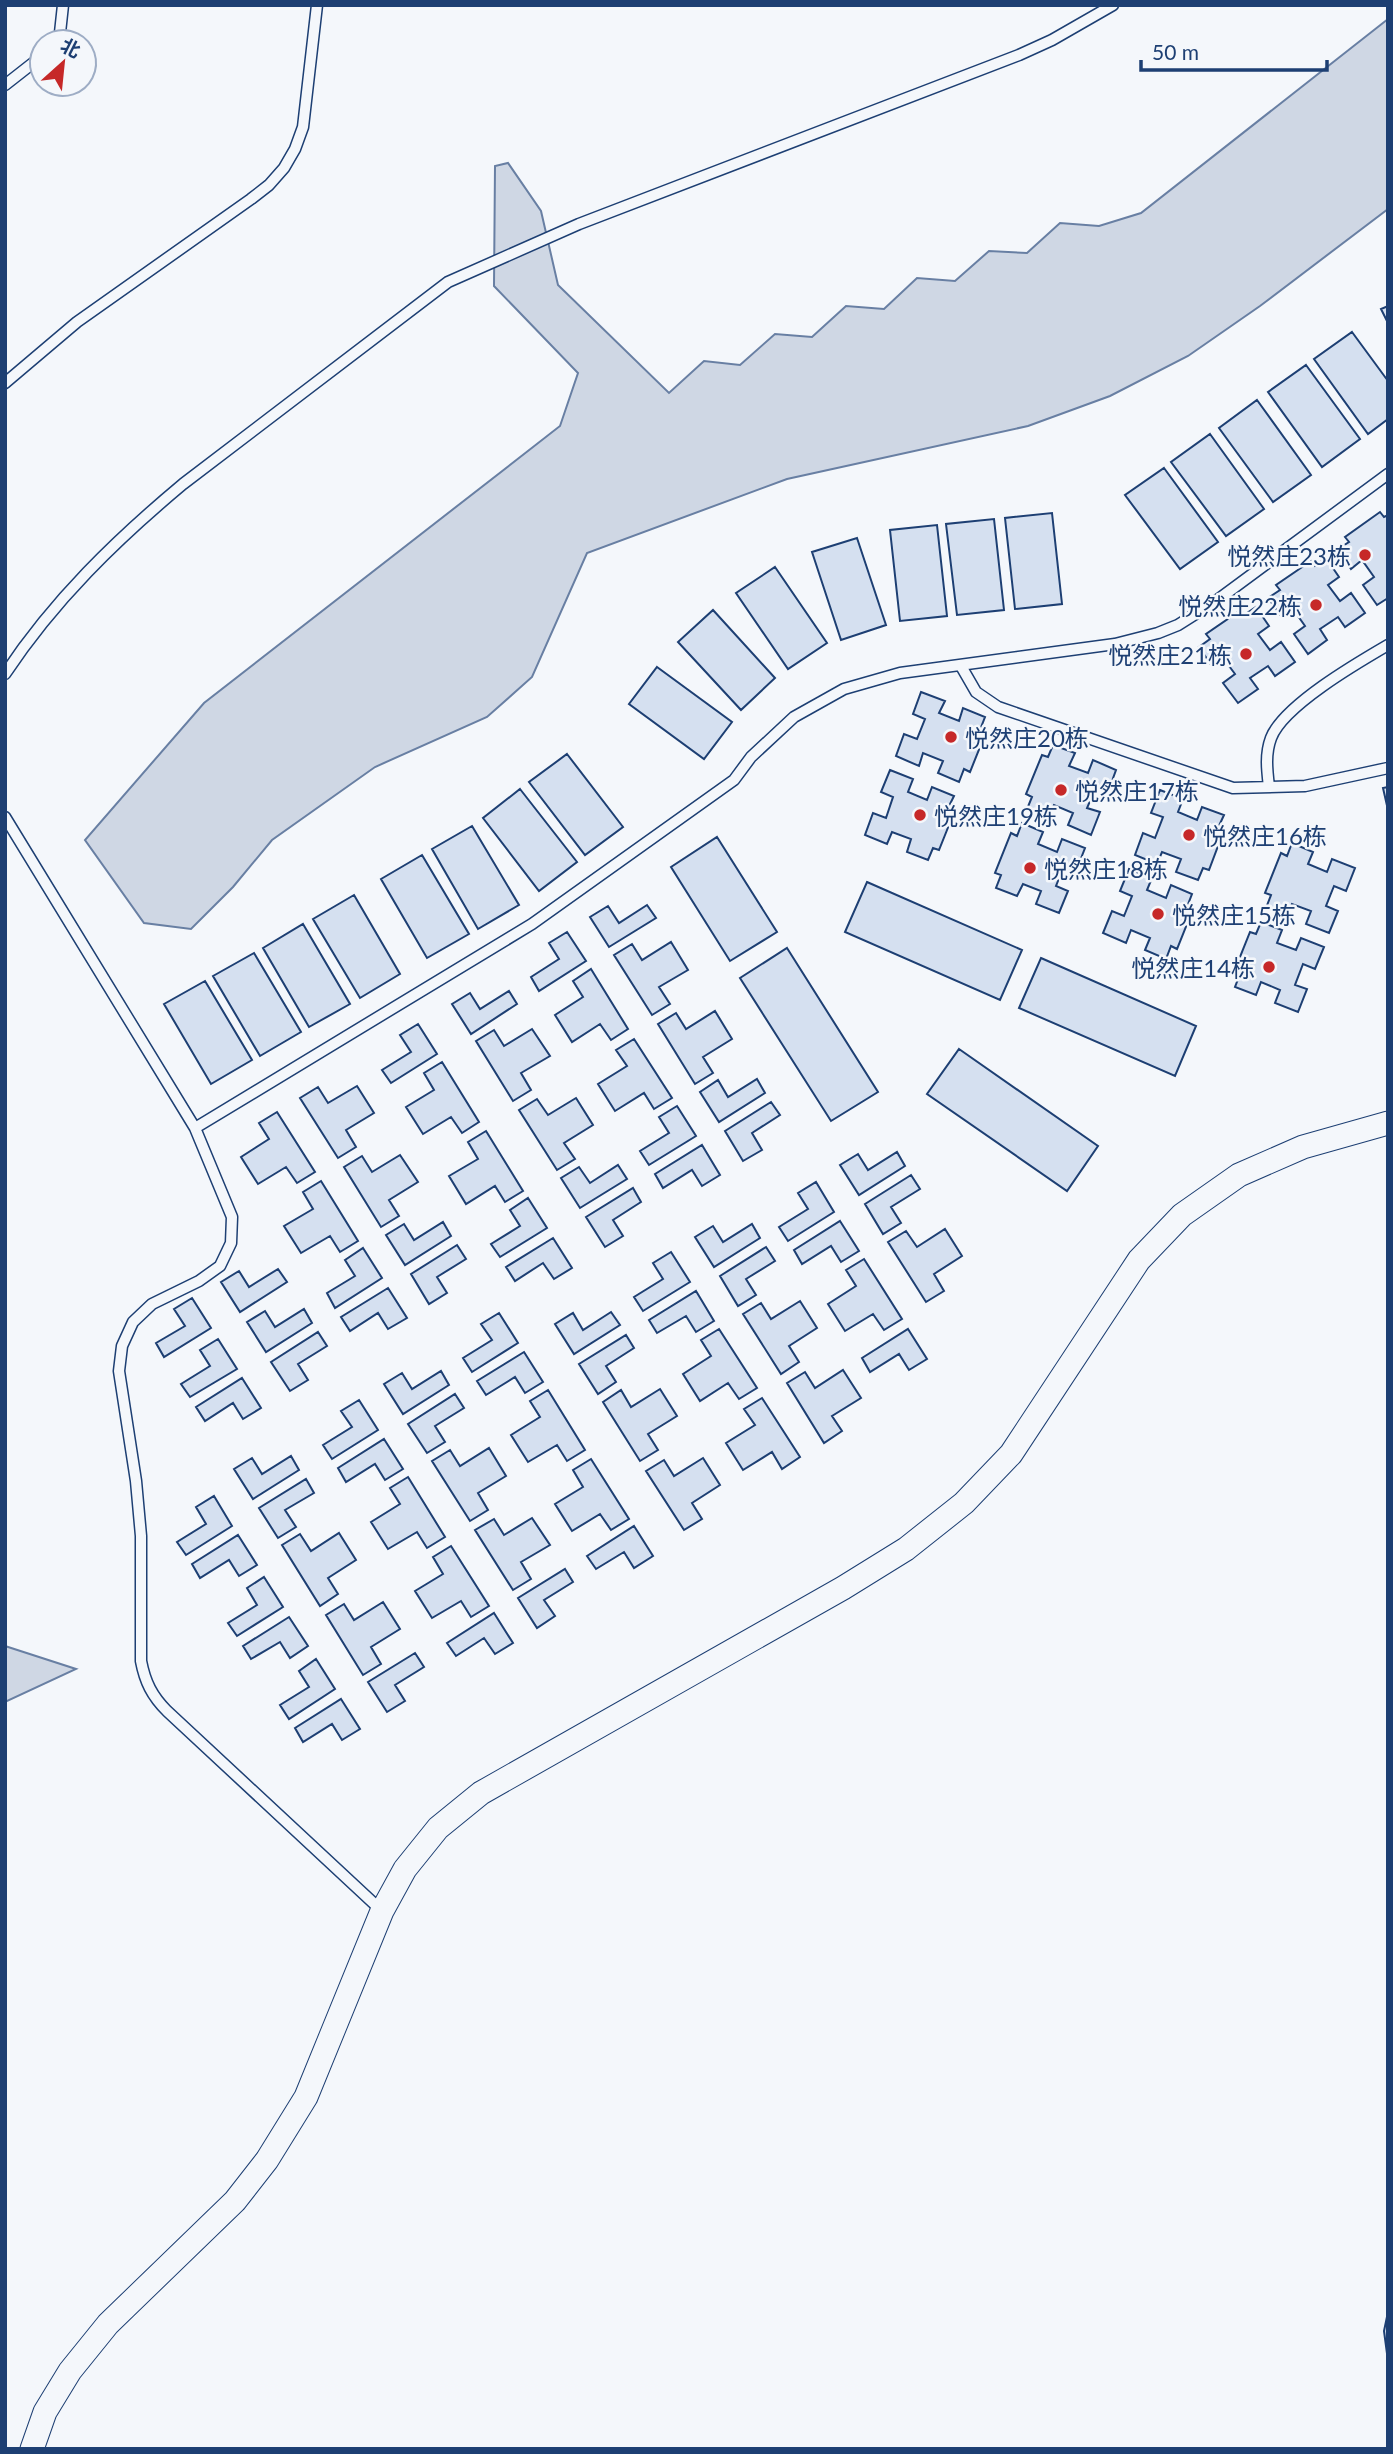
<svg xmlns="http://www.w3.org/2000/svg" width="1393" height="2454" font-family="Lato,'Noto Sans SC',sans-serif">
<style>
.water{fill:#cfd7e4;stroke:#687fa3;stroke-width:2}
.building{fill:#d5e0f0;stroke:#1d3f73;stroke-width:2}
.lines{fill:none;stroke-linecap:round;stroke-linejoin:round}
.lane-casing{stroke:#1d3f73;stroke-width:13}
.street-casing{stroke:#1d3f73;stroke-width:25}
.lane{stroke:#f4f7fb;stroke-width:10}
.street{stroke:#f4f7fb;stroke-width:23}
.poi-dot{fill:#c62828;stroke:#f4f7fb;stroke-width:2.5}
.labels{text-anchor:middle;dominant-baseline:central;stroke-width:5;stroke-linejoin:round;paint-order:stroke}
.poi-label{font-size:24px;fill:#1d3f73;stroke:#f4f7fb;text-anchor:start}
</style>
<rect width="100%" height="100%" fill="#f4f7fb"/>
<path class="water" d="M1388 19V209L1260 306 1188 356 1110 396 1028 426 787 479 587 553 532 677 487 717 375 767 272 840 233 887 191 929 144 923 85 840 204 703 560 426 578 373 494 286 495 166 508 163 541 211 558 285 669 393 704 361 740 365 775 334 812 337 846 306 884 309 917 278 955 281 989 251 1027 253 1060 223 1099 226 1141 213Z
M5 1646 76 1669 5 1702Z"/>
<path class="building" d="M1388 306V323L1381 309Z
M1352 332 1388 381V419L1368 434 1314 359Z
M1306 365 1360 439 1322 467 1268 392Z
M1257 400 1311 475 1273 502 1219 428Z
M1210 434 1264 509 1226 536 1171 462Z
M1164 468 1218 542 1180 569 1125 495Z
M1380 512 1384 517 1388 515V598L1377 605 1363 585 1374 577 1362 560 1351 569 1338 549 1349 542 1345 537Z
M1052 513 1062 604 1015 609 1005 518Z
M994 519 1004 610 957 615 946 524Z
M937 525 947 616 900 621 890 530Z
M857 538 886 625 841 640 812 552Z
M1326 558 1339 577 1328 585 1340 601 1351 593 1365 613 1345 627 1338 617 1320 629 1327 640 1308 654 1294 634 1305 626 1293 609 1282 617 1268 598 1280 590 1276 585 1311 561 1315 566Z
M775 567 827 643 788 669 736 593Z
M1256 607 1269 626 1258 634 1270 650 1281 642 1295 662 1275 676 1268 666 1250 678 1258 689 1238 703 1223 683 1235 674 1223 658 1212 666 1199 647 1210 639 1206 634 1241 610 1244 615Z
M713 610 775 678 741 710 678 642Z
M657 667 732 722 704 759 629 704Z
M921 692 945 701 939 713 959 721 963 708 985 717 980 730 986 732 970 772 964 769 959 782 938 773 943 761 923 753 919 766 896 756 904 734 917 739 925 719 913 714Z
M1053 745 1075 753 1069 766 1088 773 1093 760 1116 770 1108 792 1096 787 1087 808 1100 812 1091 835 1068 825 1073 813 1054 805 1049 818 1027 809 1032 797 1026 794 1042 755 1048 757Z
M567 754 623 827 585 855 529 782Z
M890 770 913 779 908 792 927 800 932 787 954 796 948 808 955 810 939 850 933 848 928 860 907 852 911 839 892 832 887 844 865 835 873 813 886 818 893 797 881 792Z
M1388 787V810L1383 788Z
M520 789 577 862 539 891 483 818Z
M1160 790 1183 799 1178 812 1197 820 1202 807 1224 815 1218 828 1224 830 1209 870 1203 868 1198 880 1176 872 1181 859 1162 852 1157 864 1135 855 1143 833 1155 838 1163 817 1151 813Z
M1022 823 1043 832 1038 844 1057 852 1062 839 1085 848 1076 871 1064 866 1056 886 1068 891 1059 913 1036 904 1041 891 1023 884 1017 896 996 888 1001 875 995 873 1011 833 1017 836Z
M472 826 519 905 478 929 432 849Z
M717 837 777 932 730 961 671 867Z
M1292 843 1313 852 1308 864 1327 872 1332 859 1355 868 1346 891 1334 886 1326 906 1338 911 1329 933 1306 924 1311 911 1292 904 1288 917 1266 908 1271 895 1265 893 1281 853 1287 856Z
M422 855 469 934 427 958 381 879Z
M1129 869 1152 878 1147 890 1166 898 1171 885 1192 894 1187 907 1193 909 1177 949 1171 946 1166 959 1145 950 1150 938 1131 930 1126 943 1103 933 1112 911 1124 916 1132 896 1120 891Z
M867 882 1022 950 1000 1000 845 932Z
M354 895 400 974 360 998 313 919Z
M647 905 656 918 609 947 590 917 608 906 619 923Z
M1261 922 1282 930 1277 943 1296 950 1301 938 1324 947 1315 969 1303 964 1295 985 1307 989 1298 1012 1275 1003 1280 990 1261 982 1256 995 1235 987 1240 974 1234 972 1250 932 1256 934Z
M303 924 350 1004 309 1027 263 948Z
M567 932 586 961 539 991 531 977 559 959 549 943Z
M671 942 688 970 659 987 670 1004 652 1015 614 955 632 944 642 960Z
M787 948 878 1092 831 1121 740 978Z
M254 953 301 1032 260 1056 213 976Z
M1041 958 1196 1026 1175 1076 1019 1008Z
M591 969 628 1029 611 1040 600 1024 572 1042 555 1015 583 997 573 981Z
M205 981 252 1060 211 1084 164 1004Z
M509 991 517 1004 471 1034 452 1004 470 993 480 1009Z
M715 1011 732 1039 703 1057 713 1073 695 1084 658 1024 676 1013 686 1029Z
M418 1024 437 1054 391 1083 382 1070 411 1052 400 1035Z
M532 1029 550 1056 521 1073 531 1090 513 1101 476 1041 494 1030 504 1046Z
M634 1039 672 1098 654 1109 644 1093 615 1111 598 1084 627 1066 616 1050Z
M959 1049 1098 1146 1067 1191 927 1094Z
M442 1062 479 1122 462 1133 451 1117 423 1134 406 1107 434 1090 424 1073Z
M757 1079 765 1093 719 1122 700 1092 718 1080 728 1097Z
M357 1086 374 1113 346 1130 356 1147 338 1158 300 1098 318 1087 328 1103Z
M576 1098 593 1125 564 1143 575 1159 557 1170 519 1110 537 1099 548 1115Z
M771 1102 780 1115 752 1133 762 1150 743 1161 725 1131Z
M677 1106 696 1136 649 1165 640 1151 669 1133 659 1117Z
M277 1112 315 1172 297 1183 286 1167 258 1184 241 1157 269 1139 259 1123Z
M486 1131 523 1191 505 1202 495 1186 466 1204 449 1176 478 1159 468 1142Z
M702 1145 720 1175 702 1186 692 1170 663 1188 655 1174Z
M897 1152 905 1166 859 1195 840 1165 858 1154 868 1170Z
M400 1155 418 1182 389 1200 399 1216 381 1227 344 1167 362 1156 372 1172Z
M618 1165 627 1179 580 1208 561 1178 579 1167 590 1183Z
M911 1175 920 1189 891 1207 901 1223 883 1234 865 1204Z
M321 1181 358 1241 340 1252 330 1236 301 1253 284 1226 313 1209 303 1192Z
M816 1182 834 1212 788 1241 779 1227 808 1209 798 1193Z
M633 1188 641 1202 613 1220 623 1236 605 1247 586 1217Z
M528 1198 547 1228 500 1257 491 1244 520 1226 510 1210Z
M840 1221 859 1251 841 1262 831 1246 802 1264 794 1250Z
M443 1222 451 1236 405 1265 386 1235 404 1224 414 1240Z
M752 1224 760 1238 714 1267 695 1237 713 1226 723 1242Z
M945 1229 962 1256 934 1274 944 1291 926 1302 888 1242 906 1231 917 1247Z
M553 1238 572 1268 554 1279 543 1263 515 1281 506 1267Z
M457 1245 466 1259 437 1277 447 1293 429 1304 411 1274Z
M766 1247 775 1261 746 1279 756 1295 738 1306 720 1276Z
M363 1248 382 1278 335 1308 327 1293 355 1276 345 1260Z
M671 1252 690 1282 643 1311 634 1297 663 1279 653 1263Z
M864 1259 902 1319 884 1330 873 1314 845 1331 828 1304 856 1286 846 1270Z
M278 1269 287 1282 240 1312 221 1282 239 1271 249 1287Z
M388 1288 407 1318 388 1329 378 1313 350 1331 341 1317Z
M696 1291 714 1321 696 1332 686 1316 657 1333 649 1320Z
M192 1298 211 1328 164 1357 156 1343 185 1326 174 1309Z
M800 1301 817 1328 789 1346 799 1362 781 1374 743 1314 761 1303 771 1319Z
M304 1309 312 1323 266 1352 247 1322 265 1311 275 1327Z
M611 1312 620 1325 574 1354 555 1324 573 1313 583 1330Z
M499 1313 518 1343 472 1372 463 1358 492 1340 481 1324Z
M719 1329 757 1388 739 1399 728 1383 700 1401 683 1374 711 1356 701 1340Z
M908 1329 927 1359 909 1370 899 1354 870 1372 862 1358Z
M318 1332 327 1346 298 1364 308 1380 290 1391 271 1362Z
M626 1335 634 1348 606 1366 616 1382 598 1394 579 1364Z
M218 1339 237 1369 190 1397 181 1384 210 1366 200 1350Z
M524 1352 543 1382 525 1393 515 1377 486 1395 477 1381Z
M843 1370 861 1398 832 1416 842 1431 824 1443 787 1383 805 1372 815 1388Z
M441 1371 449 1385 403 1414 384 1384 402 1373 412 1389Z
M242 1378 261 1408 243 1419 233 1403 205 1421 196 1407Z
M660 1389 677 1416 648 1434 658 1450 640 1461 603 1402 621 1390 631 1407Z
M548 1390 585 1450 567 1461 557 1445 528 1462 511 1435 540 1417 530 1401Z
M455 1394 464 1408 435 1426 445 1442 427 1453 408 1424Z
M762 1398 800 1457 782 1469 772 1452 743 1470 726 1443 755 1425 744 1409Z
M359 1400 378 1430 332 1459 323 1445 352 1427 341 1411Z
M384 1439 403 1469 385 1480 375 1464 346 1482 338 1468Z
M489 1448 506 1476 478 1493 488 1510 470 1521 432 1461 450 1450 460 1466Z
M291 1456 299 1470 253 1499 234 1469 252 1458 262 1474Z
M703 1458 720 1485 692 1503 702 1519 684 1530 646 1471 664 1460 674 1476Z
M591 1459 629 1519 611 1530 600 1514 572 1531 555 1504 583 1487 573 1470Z
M408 1477 445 1537 427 1548 417 1532 388 1549 371 1522 400 1504 390 1488Z
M306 1479 314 1493 285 1510 296 1527 278 1538 259 1508Z
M214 1496 232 1526 186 1555 177 1542 206 1524 196 1507Z
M532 1518 550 1545 521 1562 531 1579 513 1590 475 1530 494 1519 504 1535Z
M634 1526 653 1556 634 1568 624 1552 596 1569 587 1556Z
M339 1533 356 1560 328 1578 338 1594 320 1606 282 1545 300 1534 311 1551Z
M238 1535 257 1565 239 1576 229 1560 200 1578 192 1564Z
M451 1546 489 1606 471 1617 461 1601 432 1618 415 1591 443 1574 433 1557Z
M565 1569 573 1582 544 1600 555 1616 537 1628 518 1598Z
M264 1577 283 1607 237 1636 228 1623 257 1605 247 1588Z
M383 1602 400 1629 371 1647 381 1664 363 1675 326 1615 344 1604 354 1620Z
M494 1613 513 1643 495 1654 484 1638 456 1656 447 1643Z
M289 1617 308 1646 290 1658 280 1642 251 1659 243 1646Z
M415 1653 424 1667 395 1685 405 1701 387 1712 368 1682Z
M316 1659 335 1689 289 1719 280 1705 309 1687 299 1671Z
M341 1699 360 1729 342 1740 332 1724 303 1742 295 1728Z
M1388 2312V2361L1384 2331Z"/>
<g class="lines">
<defs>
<path id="lane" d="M59 42 63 5
M5 85 42 56
M5 383 77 322 251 199 269 185 284 168 295 149 303 127 317 5
M961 666 976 692 998 707 1233 788 1305 786 1388 768
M5 674C54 600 116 540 183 484L448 282 579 224 1019 55 1052 40 1113 5
M1269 787C1267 770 1265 754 1271 738 1283 706 1357 663 1388 645
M5 817 195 1128 232 1217 231 1243 220 1266 199 1281 152 1304 133 1322 122 1346 119 1371 136 1481 141 1536V1661C145 1682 152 1696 167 1711L382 1911
M195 1128 532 924 734 780 751 757 794 717 844 689 900 673 1115 644 1158 633 1178 625 1216 601 1388 474"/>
<path id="street" d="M32 2449 45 2412 70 2371 108 2324 235 2201 267 2160 306 2097 382 1911 405 1869 438 1828 481 1793 843 1588 906 1549 964 1503 1011 1454 1139 1260 1182 1215 1239 1175 1303 1147 1388 1123"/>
</defs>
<use href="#lane" class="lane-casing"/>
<use href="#street" class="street-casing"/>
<use href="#lane" class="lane"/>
<use href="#street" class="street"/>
</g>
<g class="poi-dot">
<circle cx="1365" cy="555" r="7"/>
<circle cx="1316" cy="605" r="7"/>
<circle cx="1246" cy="654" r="7"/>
<circle cx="951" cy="737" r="7"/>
<circle cx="1061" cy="790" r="7"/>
<circle cx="920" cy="815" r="7"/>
<circle cx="1189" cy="835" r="7"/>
<circle cx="1030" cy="868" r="7"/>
<circle cx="1158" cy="914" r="7"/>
<circle cx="1269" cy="967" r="7"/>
</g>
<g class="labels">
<g class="poi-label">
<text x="1351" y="555" text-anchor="end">悦然庄23栋</text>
<text x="1302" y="605" text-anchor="end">悦然庄22栋</text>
<text x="1232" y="654" text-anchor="end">悦然庄21栋</text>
<text x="965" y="737">悦然庄20栋</text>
<text x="1075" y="790">悦然庄17栋</text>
<text x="934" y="815">悦然庄19栋</text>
<text x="1203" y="835">悦然庄16栋</text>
<text x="1044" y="868">悦然庄18栋</text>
<text x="1172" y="914">悦然庄15栋</text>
<text x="1255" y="967" text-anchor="end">悦然庄14栋</text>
</g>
</g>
<rect width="1393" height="2454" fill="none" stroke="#1d3f73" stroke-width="14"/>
<g transform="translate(63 63) rotate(27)"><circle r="33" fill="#f4f7fb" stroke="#9eadc5" stroke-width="2"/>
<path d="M0-5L12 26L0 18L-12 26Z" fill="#c62828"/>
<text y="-10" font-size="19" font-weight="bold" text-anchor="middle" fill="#1d3f73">北</text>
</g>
<path d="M1141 60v10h186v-10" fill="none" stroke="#1d3f73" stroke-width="3.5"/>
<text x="1152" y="60" font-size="21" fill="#1d3f73" stroke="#f4f7fb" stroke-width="5" paint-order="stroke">50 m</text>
</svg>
